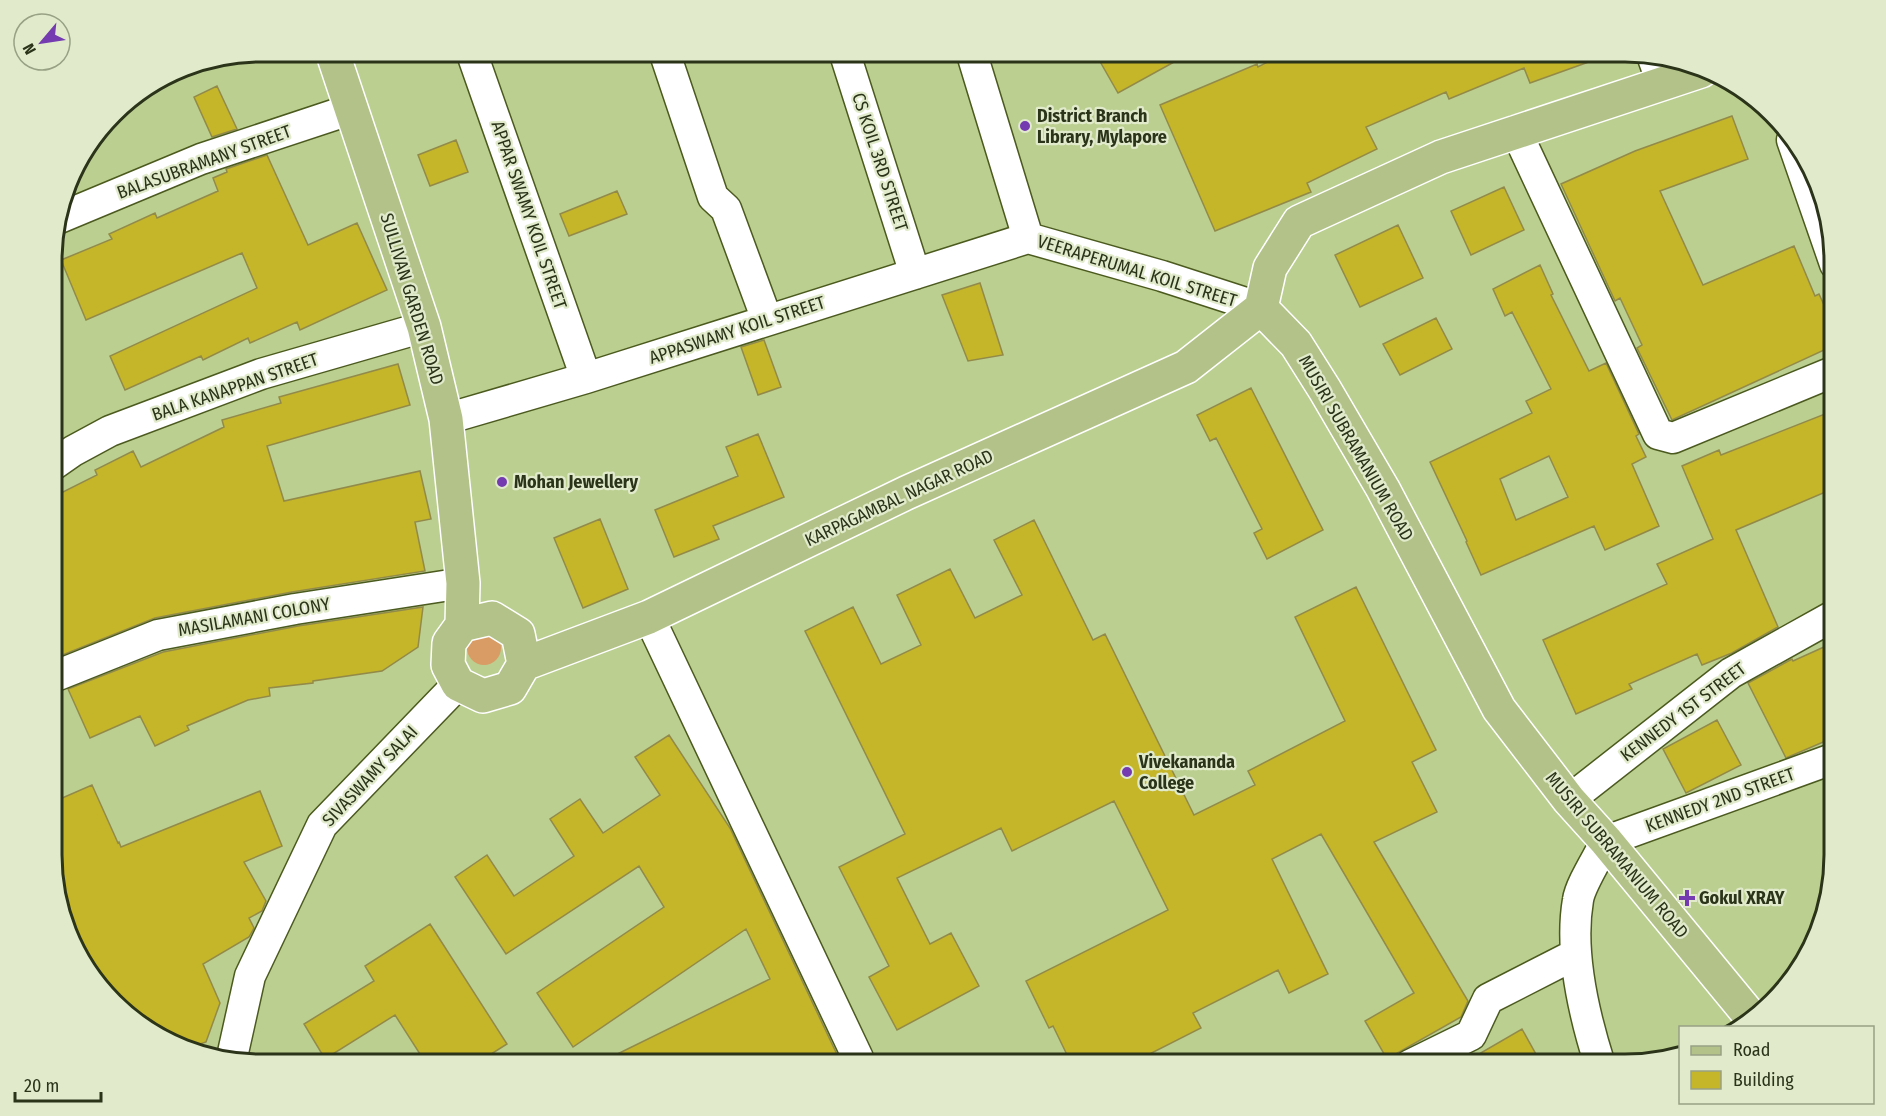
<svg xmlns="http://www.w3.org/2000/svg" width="1886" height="1116" font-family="'Fira Sans Condensed',sans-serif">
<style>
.green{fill:#d99c65}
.building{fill:#c5b529;stroke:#928a49;stroke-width:1.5;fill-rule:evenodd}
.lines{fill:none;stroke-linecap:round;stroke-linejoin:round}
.minor-casing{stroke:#4b5a1e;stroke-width:33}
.major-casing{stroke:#fff;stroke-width:36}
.minor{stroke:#fff;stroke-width:30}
.major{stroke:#b3c289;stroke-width:33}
.poi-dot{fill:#743ab0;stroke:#e1ebcc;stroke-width:2}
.labels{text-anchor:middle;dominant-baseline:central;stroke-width:4.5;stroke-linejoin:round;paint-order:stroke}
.poi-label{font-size:18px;font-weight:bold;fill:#2b3319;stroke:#e1ebcc;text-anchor:start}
.street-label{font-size:18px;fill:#2b3319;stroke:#e1ebcc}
.rim{fill:none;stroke:#2b3319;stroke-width:3}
</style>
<rect width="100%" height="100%" fill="#bbcf90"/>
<path class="green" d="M467 648a17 17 0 1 1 34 0a17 17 0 1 1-34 0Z"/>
<path class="building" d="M1094 51H1194L1118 93Z
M1289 51H1610L1611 54 1530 83 1524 68 1449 99 1446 92 1366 127 1377 149 1307 183 1311 192 1215 231 1160 105 1257 64 1258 67Z
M217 86 237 129 212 137 194 97Z
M1732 116 1748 159 1660 191 1703 285 1794 246 1815 296 1819 294 1835 329V345L1672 420 1637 348 1642 345 1620 298 1615 301 1561 184 1635 151Z
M456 140 468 172 430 186 418 155Z
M267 155 308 245 357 223 387 290 300 330 297 322 250 343 248 338 203 360 201 356 125 390 110 356 257 288 242 253 86 320 61 260 112 239 109 234 155 213 157 218 218 191 213 178 227 172 226 169Z
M1504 187 1524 230 1471 255 1451 211Z
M617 191 627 214 569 236 560 214Z
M1398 225 1423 278 1360 307 1335 255Z
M1540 265 1553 294 1551 295 1589 371 1606 363 1639 434 1636 436 1646 457 1632 464 1659 526 1605 550 1594 526 1481 575 1466 542 1467 541 1430 462 1532 413 1526 401 1551 389 1512 312 1505 316 1493 289ZM1549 456 1568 497 1516 520 1500 479Z
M980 283 1003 355 968 361 942 295Z
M1436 318 1452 349 1400 375 1383 344Z
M764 340 781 387 758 395 741 347Z
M398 364 410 405 267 446 284 501 420 471 431 519 415 522 425 571 292 592 155 618 60 656 53 640V497L97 475 95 470 133 451 141 467 224 427 222 420 281 403 279 397Z
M1251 388 1323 530 1267 559 1254 533 1262 529 1216 438 1210 441 1197 415Z
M1835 410V488L1736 530 1778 627 1732 653 1702 665 1697 654 1629 684 1632 689 1576 714 1543 640 1667 584 1657 564 1713 539 1682 466 1719 450 1721 455Z
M758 434 784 497 713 526 719 539 674 557 655 510 738 476 726 447Z
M600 519 628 589 583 608 554 538Z
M1034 520 1093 640 1105 634 1194 815 1255 785 1248 771 1345 721 1295 617 1356 587 1436 750 1412 762 1437 812 1374 842 1468 1001 1461 1017 1387 1059 1365 1021 1414 993 1321 834 1272 859 1328 974 1289 993 1278 970 1193 1013 1201 1028 1128 1065H1072L1053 1026 1049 1028 1026 981 1168 910 1114 801 1012 851 1001 828 897 878 930 944 951 933 979 986 897 1030 869 977 889 966 839 867 905 834 805 631 853 607 881 664 921 645 897 595 950 569 975 618 1022 595 994 540Z
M423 607 418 647 382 671 313 681V683L269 688 270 696 248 700 187 726 189 730 155 746 140 716 90 738 68 689 163 652 298 626Z
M1835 642V737L1786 758 1748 683 1792 659 1793 661Z
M1717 720 1741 765 1686 793 1663 749Z
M669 735 730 828 842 1065H595L770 979 746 929 573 1047 537 993 664 907 639 866 506 954 455 877 487 855 514 896 574 856 550 819 580 799 603 833 660 795 635 757Z
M92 785 118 843 119 842 121 847 260 791 282 846 244 862 266 901 262 911 249 918 254 928 249 937 203 964 220 1003 206 1042 192 1047 155 1037 86 972 53 883V802Z
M430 924 507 1044 474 1065H427L395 1015 325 1059 304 1024 374 981 365 966Z
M1522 1029 1542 1065H1460Z"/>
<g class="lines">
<defs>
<path id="minor" d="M471 51 586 378
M664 51 713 197 726 209 767 320
M844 51 915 274
M971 51 1028 238
M1653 58 1662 83
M1516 131 1658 434 1673 438 1835 371
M1792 140 1835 264
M57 219 201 159 352 109
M1028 238 1162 276 1261 308
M446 419 586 378 1028 238
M53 465 73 451 110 431 261 374 424 327
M649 617 858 1058
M53 677 158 635 295 609 463 583
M1569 800 1731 673 1835 615
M232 1057 250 976 322 825 458 684
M1410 1065 1471 1035 1488 999 1576 954
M1600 1065C1584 1015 1569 952 1578 900 1580 885 1599 856 1606 841L1835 758"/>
<path id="major" d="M332 51 424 327 446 419 463 583 462 625
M1261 308 1296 344 1325 390 1383 489 1499 709 1569 800 1606 841 1751 1017
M1261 308 1270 268 1299 222 1441 157 1701 71
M492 618 518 634 524 664 510 688 483 696 458 684 448 665 449 643 462 625Z
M524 664 649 617 906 493 1186 367 1261 308"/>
</defs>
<use href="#minor" class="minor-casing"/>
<use href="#major" class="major-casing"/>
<use href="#minor" class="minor"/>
<use href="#major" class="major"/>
</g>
<g class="poi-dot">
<circle cx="1025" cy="126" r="6"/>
<circle cx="502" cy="482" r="6"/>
<circle cx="1127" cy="772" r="6"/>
<path d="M1684 889h6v6h6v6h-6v6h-6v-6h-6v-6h6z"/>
</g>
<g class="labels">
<g class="poi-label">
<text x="1037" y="116">District Branch<tspan x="1037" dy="21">Library, Mylapore</tspan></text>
<text x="514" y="482">Mohan Jewellery</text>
<text x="1139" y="762">Vivekananda<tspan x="1139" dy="21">College</tspan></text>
<text x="1699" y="898">Gokul XRAY</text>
</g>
<g class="street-label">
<text transform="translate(204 162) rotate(-20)">BALASUBRAMANY STREET</text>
<text transform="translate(880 162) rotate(72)">CS KOIL 3RD STREET</text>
<text transform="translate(529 215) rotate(71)">APPAR SWAMY KOIL STREET</text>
<text transform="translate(1137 271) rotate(17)">VEERAPERUMAL KOIL STREET</text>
<text transform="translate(412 299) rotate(73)">SULLIVAN GARDEN ROAD</text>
<text transform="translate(737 330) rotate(-18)">APPASWAMY KOIL STREET</text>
<text transform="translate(235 387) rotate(-19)">BALA KANAPPAN STREET</text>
<text transform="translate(1356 448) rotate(60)">MUSIRI SUBRAMANIUM ROAD</text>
<text transform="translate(899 498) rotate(-25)">KARPAGAMBAL NAGAR ROAD</text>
<text transform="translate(254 617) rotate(-10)">MASILAMANI COLONY</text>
<text transform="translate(1683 712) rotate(-37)">KENNEDY 1ST STREET</text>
<text transform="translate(370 776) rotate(-47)">SIVASWAMY SALAI</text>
<text transform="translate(1720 800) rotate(-20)">KENNEDY 2ND STREET</text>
<text transform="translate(1617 855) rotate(50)">MUSIRI SUBRAMANIUM ROAD</text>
</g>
</g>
<path d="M0 0H1886V1116H0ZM261 62H1625A199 199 0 0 1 1824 261V855A199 199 0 0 1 1625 1054H261A199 199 0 0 1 62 855V261A199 199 0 0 1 261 62Z" fill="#e1ebcc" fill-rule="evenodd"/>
<path class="rim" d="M261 62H1625A199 199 0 0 1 1824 261V855A199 199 0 0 1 1625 1054H261A199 199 0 0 1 62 855V261A199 199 0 0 1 261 62Z"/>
<rect x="1679" y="1026" width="195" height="78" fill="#e1ebcc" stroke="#98a184" stroke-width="1.5"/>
<rect x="1691" y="1046" width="30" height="9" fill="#b3c289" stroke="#98a184" stroke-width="1.5"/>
<text x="1733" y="1056" font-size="18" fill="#2b3319">Road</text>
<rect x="1691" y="1071" width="30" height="18" fill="#c5b529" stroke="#98a184" stroke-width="1.5"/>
<text x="1733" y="1086" font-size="18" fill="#2b3319">Building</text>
<g transform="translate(42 42) rotate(241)"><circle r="28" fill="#e1ebcc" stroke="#98a184" stroke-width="1.5"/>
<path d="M0-4.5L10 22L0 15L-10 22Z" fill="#743ab0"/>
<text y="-9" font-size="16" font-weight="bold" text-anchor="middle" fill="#2b3319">N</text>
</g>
<path d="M15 1092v9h86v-9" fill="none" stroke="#2b3319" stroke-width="3"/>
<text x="24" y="1092" font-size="18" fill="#2b3319" stroke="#e1ebcc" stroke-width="4.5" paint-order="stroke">20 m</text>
</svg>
